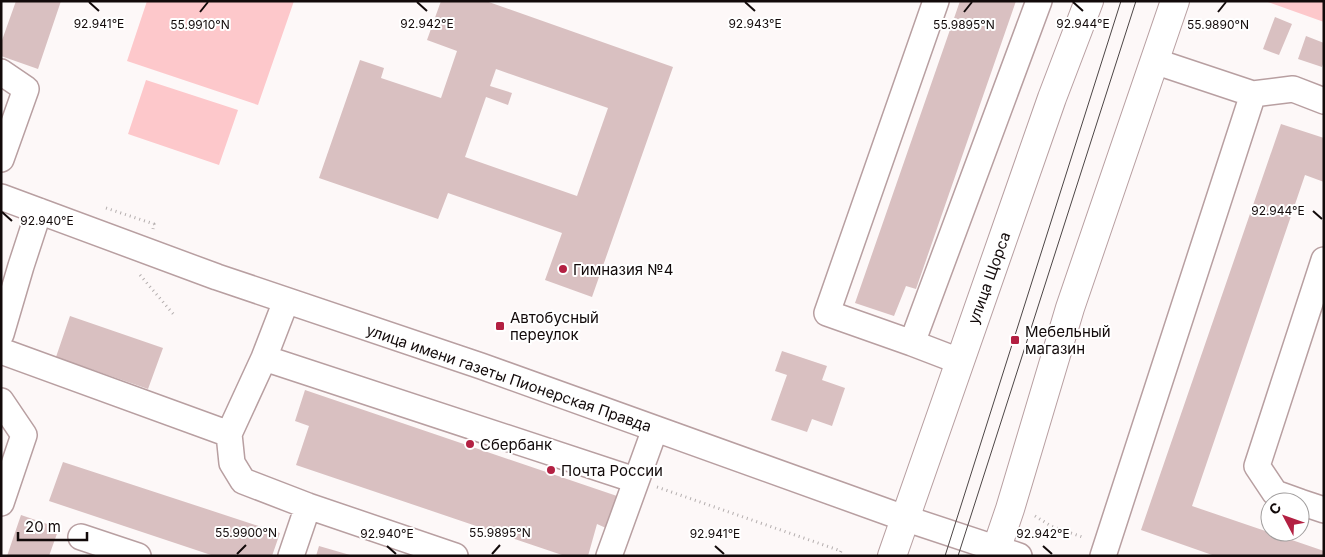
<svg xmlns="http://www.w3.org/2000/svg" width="1325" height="557" font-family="Inter,sans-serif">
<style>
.green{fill:#fdc8cb}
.building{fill:#d9c0c1;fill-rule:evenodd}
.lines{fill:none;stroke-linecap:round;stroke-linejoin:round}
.minor-casing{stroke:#b89fa1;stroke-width:28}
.major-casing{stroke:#b89fa1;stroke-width:30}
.path{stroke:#b4aeae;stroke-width:3;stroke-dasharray:1 4;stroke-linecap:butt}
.minor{stroke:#fff;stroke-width:25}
.major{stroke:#fff;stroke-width:28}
.tram{stroke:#4c4545;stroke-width:1}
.ticks{fill:none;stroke:#120a0a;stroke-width:2}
.poi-dot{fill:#b32042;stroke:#fff;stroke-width:2}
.labels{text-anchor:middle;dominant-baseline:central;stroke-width:4;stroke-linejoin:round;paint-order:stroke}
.poi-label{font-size:15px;fill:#120a0a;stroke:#fff;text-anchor:start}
.street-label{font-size:15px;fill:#120a0a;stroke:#fff}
.ticks-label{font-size:12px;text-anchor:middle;fill:#120a0a;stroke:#fff;stroke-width:4;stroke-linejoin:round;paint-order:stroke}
</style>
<rect width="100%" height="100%" fill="#fdf8f8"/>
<path class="green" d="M147 1H294L258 105 127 61Z
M1265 1H1324V22Z
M146 80 238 110 219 165 128 134Z"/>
<path class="building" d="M16 1H61L38 69 1 56V43Z
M441 1H486L673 67 592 297 545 280 562 233 448 193 438 219 319 178 360 60 384 68 381 78 441 98 457 51 427 40ZM496 69 608 108 577 196 465 157 486 97 508 105 512 93 490 86Z
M960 1H1016L916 289 906 286 894 316 855 303Z
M1275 17 1292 24 1279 55 1263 49Z
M1306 36 1324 43V61L1322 67 1298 59Z
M1281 124 1324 138V182L1305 175 1192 506 1324 551V556H1215L1141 530Z
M70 316 163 348 148 389 56 357Z
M782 351 827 366 822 380 845 388 832 426 812 419 807 432 771 420 787 375 775 371Z
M305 390 617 496 606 528 597 524 588 556H565L296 465 309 426 295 421Z
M63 462 280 533 272 556H214L49 501Z
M21 515 59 528 49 556H7Z
M319 546 350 555V556H316Z"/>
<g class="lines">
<defs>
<path id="minor" d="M936 1 827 313 912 343 959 361
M1 72 26 89 1 159
M1253 94 1293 89 1324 101
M1 197 217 277 481 366 904 518 1019 556
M286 301 264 358 229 434 232 463 243 481 308 506 455 556
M1 334 21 266 39 211
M912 343 1039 1
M1 351 229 434
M264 358 635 480
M1 401 24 435 1 503
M1300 502 1275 493 1257 466 1324 260
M1300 502 1324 510
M81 537 138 556
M291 556 308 506
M609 556 655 429
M1103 556 1253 94 1154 61"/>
<path id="major" d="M892 556 1052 98 1089 1
M994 556 1010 509 1070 308 1175 1"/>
</defs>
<use href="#minor" class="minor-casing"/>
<use href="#major" class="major-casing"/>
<path class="path" d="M106 208 154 224 153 229
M140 275 175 316
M657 487 841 551 839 556
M1035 516 1051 526 1085 538"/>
<use href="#minor" class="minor"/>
<use href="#major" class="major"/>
<path class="tram" d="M945 556 1121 1
M958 556 1136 1"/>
</g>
<path class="ticks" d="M89 2 99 11M417 2 427 11M745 2 755 11M1073 2 1083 11M200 12 208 2M964 12 972 2M1218 12 1226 2M1313 211 1322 219M2 212 12 221M387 546 396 554M715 546 724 554M1043 546 1052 554M237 554 246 545M492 554 500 545"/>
<g class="poi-dot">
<circle cx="563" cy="269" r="5"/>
<rect x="495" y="321" width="10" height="10" rx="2.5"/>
<rect x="1010" y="335" width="10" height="10" rx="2.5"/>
<circle cx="470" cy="444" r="5"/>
<circle cx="551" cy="470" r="5"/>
</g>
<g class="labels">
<g class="poi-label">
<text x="573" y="269">Гимназия №4</text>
<text x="510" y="317">Автобусный<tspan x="510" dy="17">переулок</tspan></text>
<text x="1025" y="331">Мебельный<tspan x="1025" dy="17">магазин</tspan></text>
<text x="480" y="444">Сбербанк</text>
<text x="561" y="470">Почта России</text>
</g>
<g class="street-label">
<text transform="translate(989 278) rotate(-70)">улица Щорса</text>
<text transform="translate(509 378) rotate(19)">улица имени газеты Пионерская Правда</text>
</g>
</g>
<g class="ticks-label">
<text x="1083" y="28">92.944°E</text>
<text x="99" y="28">92.941°E</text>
<text x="427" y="28">92.942°E</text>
<text x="755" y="28">92.943°E</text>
<text x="200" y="29">55.9910°N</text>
<text x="964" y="29">55.9895°N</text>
<text x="1218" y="29">55.9890°N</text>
<text x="1278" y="215">92.944°E</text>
<text x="47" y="225">92.940°E</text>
<text x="246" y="537">55.9900°N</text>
<text x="500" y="537">55.9895°N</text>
<text x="387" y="538">92.940°E</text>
<text x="715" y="538">92.941°E</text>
<text x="1043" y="538">92.942°E</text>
</g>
<rect width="1325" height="557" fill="none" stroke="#120a0a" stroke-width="5"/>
<g transform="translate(1285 517) rotate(311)"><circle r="24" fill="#ffffff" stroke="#a09d9d"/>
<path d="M0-4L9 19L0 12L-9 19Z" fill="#b32042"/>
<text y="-8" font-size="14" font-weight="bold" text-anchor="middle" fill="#120a0a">С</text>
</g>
<path d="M18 532v8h69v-8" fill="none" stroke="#120a0a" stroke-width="2.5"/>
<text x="25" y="532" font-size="15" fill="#120a0a" stroke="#ffffff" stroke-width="4" paint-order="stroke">20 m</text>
</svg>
